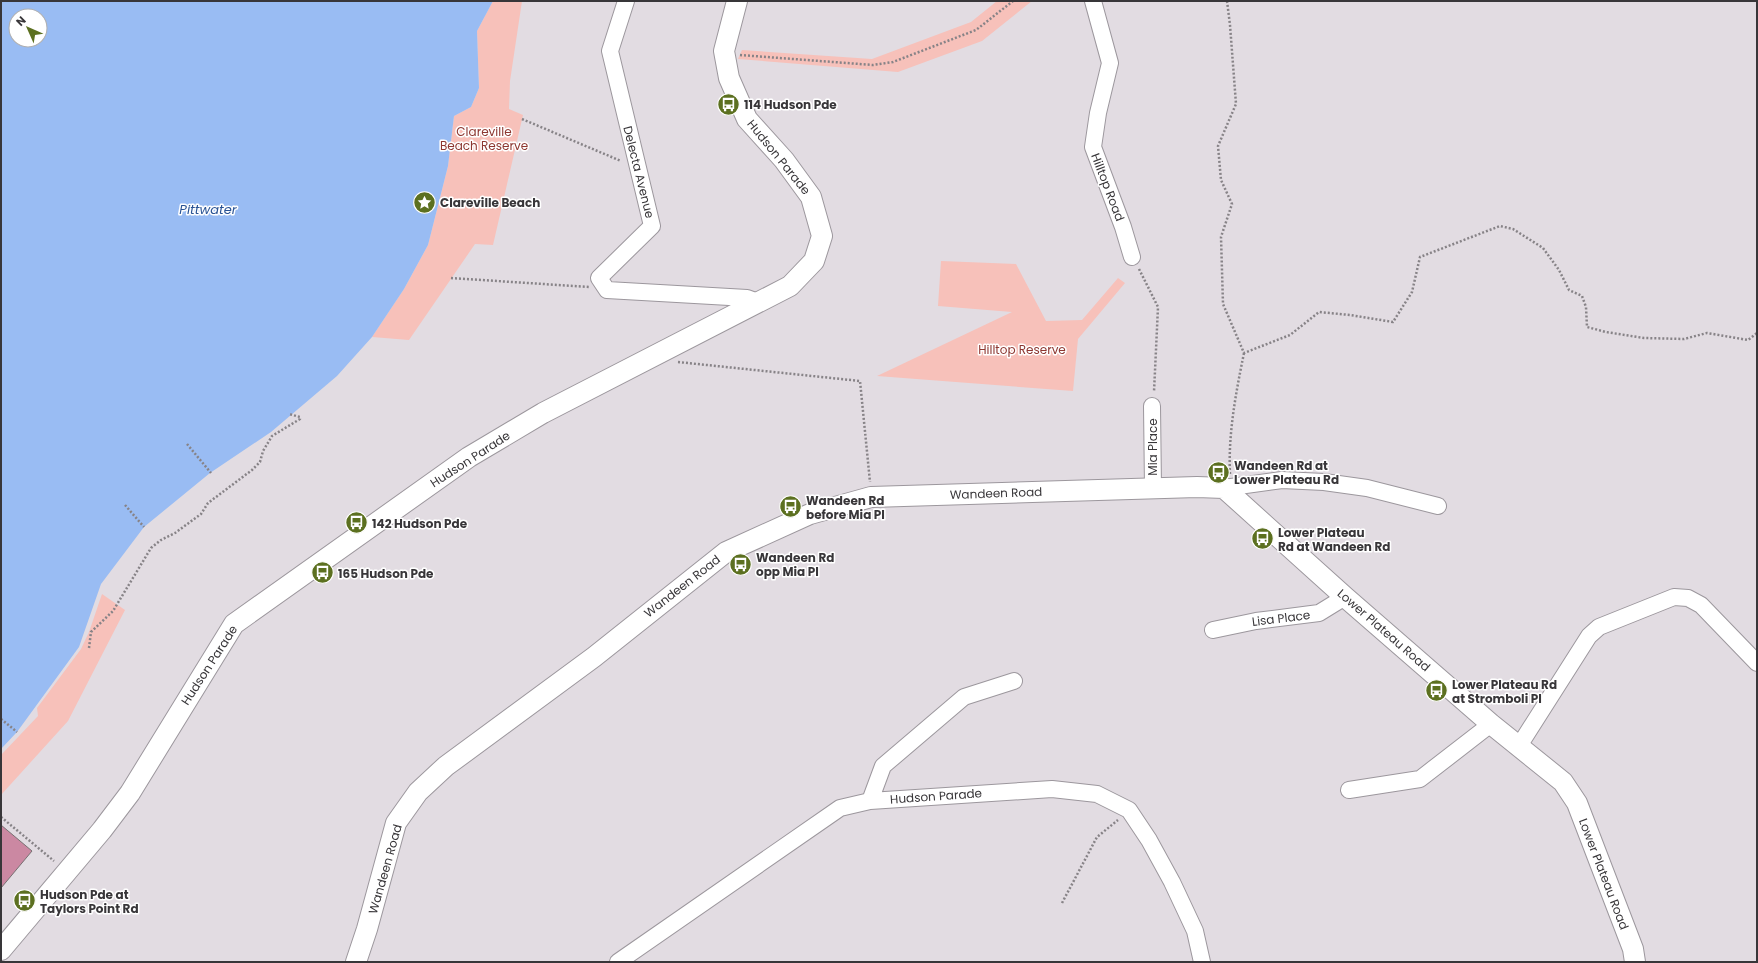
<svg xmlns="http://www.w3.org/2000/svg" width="1758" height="963" font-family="Poppins,sans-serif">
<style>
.green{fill:#f7c1ba}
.water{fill:#99bcf3;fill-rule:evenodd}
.building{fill:#cb88a2;stroke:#787173}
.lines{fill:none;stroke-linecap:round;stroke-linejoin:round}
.minor-casing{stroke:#9c979d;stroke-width:18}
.tertiary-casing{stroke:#9c979d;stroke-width:22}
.path{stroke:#878387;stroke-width:2.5;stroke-dasharray:2 2;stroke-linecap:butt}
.minor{stroke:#fff;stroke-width:16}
.tertiary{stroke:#fff;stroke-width:20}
.labels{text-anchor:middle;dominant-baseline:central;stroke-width:3;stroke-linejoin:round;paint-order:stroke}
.poi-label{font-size:12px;font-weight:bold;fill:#383639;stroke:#fff;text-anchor:start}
.park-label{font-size:12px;fill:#8d3731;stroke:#fff}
.street-label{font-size:12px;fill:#383639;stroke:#fff}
.water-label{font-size:13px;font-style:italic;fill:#285294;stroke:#fff}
</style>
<rect width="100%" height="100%" fill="#e2dce2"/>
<path class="green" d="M493 1H522L510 81 509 109 523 115 493 245 475 244 409 340 372 337 404 289 428 245 448 166 454 116 471 107 479 88 477 31Z
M997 1H1032L982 41 898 72 738 59 742 50 872 59 971 22Z
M941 261 1016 264 1046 321 1082 320 1118 278 1125 283 1078 339 1073 391 877 376 1012 312 938 306Z
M102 594 125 610 68 721 1 795V755L38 716 37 708 81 649 89 632Z"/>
<path class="water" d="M1 1H493L477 31 479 88 471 107 454 116 448 166 428 245 404 289 372 337 337 376 271 432 210 473 144 527 101 584 79 647 17 732 1 749ZM16 16H40V40H16Z"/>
<path class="building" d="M1 825 32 851 1 888Z"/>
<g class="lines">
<defs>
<path id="minor" d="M626 1 610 51 652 226 599 278 607 290 747 298 758 302
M1093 1 1110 63 1098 113 1093 147 1123 227 1132 257
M1152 406 1153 488
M1224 488 1282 480 1324 482 1367 488 1438 506
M1213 630 1256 621 1319 613 1345 597
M1519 746 1589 636 1599 627 1674 597 1688 598 1701 605 1757 663
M1349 790 1420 779 1491 724
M870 801 883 766 964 697 1014 681
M618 962 840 808 870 801 1052 789 1097 794 1129 810 1149 840 1172 882 1195 931 1202 962"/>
<path id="tertiary" d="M1 950 102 830 130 793 234 624 469 457 543 413 790 286 814 261 822 236 811 197 784 160 747 119 729 78 724 51 737 1
M356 962 367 929 396 823 418 792 446 766 594 657 726 552 810 514 871 497 1197 487 1224 488 1345 597 1491 724 1563 782 1577 803 1633 949 1635 962"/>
</defs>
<use href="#minor" class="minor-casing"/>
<use href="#tertiary" class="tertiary-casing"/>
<path class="path" d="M1227 1 1230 25 1236 104 1218 146 1221 180 1232 204 1221 237 1223 304 1244 353 1290 335 1319 312 1350 315 1393 322 1412 292 1420 257 1500 226 1513 229 1543 248 1559 270 1569 290 1582 296 1586 307 1587 327 1606 332 1644 338 1684 339 1707 333 1748 340 1757 333
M740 55 873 65 893 62 976 30 1013 1
M522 119 621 161
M1139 269 1158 307 1154 392
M451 278 589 287
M678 362 860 381 870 482
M187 444 211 473
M1230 474C1228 434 1236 392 1244 353
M125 505 144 527
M89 648 91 632 113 611 151 548 161 540 175 533 201 514 208 503 252 470 260 462 263 451 272 436 300 419V417L289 414
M1 719 17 732
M1 817 54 861
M1062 903 1097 837 1118 820"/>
<use href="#minor" class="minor"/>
<use href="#tertiary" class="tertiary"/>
</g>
<defs>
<symbol id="bus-disc" viewBox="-11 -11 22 22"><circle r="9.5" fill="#5c7020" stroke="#fff"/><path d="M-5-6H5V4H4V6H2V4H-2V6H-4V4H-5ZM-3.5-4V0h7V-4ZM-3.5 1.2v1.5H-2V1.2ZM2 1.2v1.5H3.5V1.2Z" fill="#fff"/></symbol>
<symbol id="sight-disc" viewBox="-11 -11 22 22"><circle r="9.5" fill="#5c7020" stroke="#fff"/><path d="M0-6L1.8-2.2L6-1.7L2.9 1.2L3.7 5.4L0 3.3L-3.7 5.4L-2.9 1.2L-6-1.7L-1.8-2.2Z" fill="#fff"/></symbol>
</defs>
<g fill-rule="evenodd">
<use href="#bus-disc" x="716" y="92" width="25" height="25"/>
<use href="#sight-disc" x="412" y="190" width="25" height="25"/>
<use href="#bus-disc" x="1206" y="460" width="25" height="25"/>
<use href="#bus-disc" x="778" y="494" width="25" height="25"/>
<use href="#bus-disc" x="344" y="510" width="25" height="25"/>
<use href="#bus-disc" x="1250" y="526" width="25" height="25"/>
<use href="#bus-disc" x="728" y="552" width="25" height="25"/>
<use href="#bus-disc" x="310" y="560" width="25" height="25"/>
<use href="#bus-disc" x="1424" y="678" width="25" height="25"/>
<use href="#bus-disc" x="12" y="888" width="25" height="25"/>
</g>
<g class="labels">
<g class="poi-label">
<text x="744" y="104">114 Hudson Pde</text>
<text x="440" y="202">Clareville Beach</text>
<text x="1234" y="465">Wandeen Rd at<tspan x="1234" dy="14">Lower Plateau Rd</tspan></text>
<text x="806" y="500">Wandeen Rd<tspan x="806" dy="14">before Mia Pl</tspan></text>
<text x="372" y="523">142 Hudson Pde</text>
<text x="1278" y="532">Lower Plateau<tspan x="1278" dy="14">Rd at Wandeen Rd</tspan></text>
<text x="756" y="557">Wandeen Rd<tspan x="756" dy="14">opp Mia Pl</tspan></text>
<text x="338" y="573">165 Hudson Pde</text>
<text x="1452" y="684">Lower Plateau Rd<tspan x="1452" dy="14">at Stromboli Pl</tspan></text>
<text x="40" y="894">Hudson Pde at<tspan x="40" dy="14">Taylors Point Rd</tspan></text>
</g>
<g class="park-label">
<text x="484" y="131">Clareville<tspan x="484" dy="14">Beach Reserve</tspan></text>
<text x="1022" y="349">Hilltop Reserve</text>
</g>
<g class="street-label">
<text transform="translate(779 157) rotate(51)">Hudson Parade</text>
<text transform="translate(639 172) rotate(76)">Delecta Avenue</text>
<text transform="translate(1108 187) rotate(69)">Hilltop Road</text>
<text transform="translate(1152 447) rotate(-90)">Mia Place</text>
<text transform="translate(470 459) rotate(-33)">Hudson Parade</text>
<text transform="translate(996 493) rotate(-2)">Wandeen Road</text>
<text transform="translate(682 586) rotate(-38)">Wandeen Road</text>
<text transform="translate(1281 618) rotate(-7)">Lisa Place</text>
<text transform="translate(1384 630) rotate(41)">Lower Plateau Road</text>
<text transform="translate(209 665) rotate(-57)">Hudson Parade</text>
<text transform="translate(936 796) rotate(-4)">Hudson Parade</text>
<text transform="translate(385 869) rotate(-74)">Wandeen Road</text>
<text transform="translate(1604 874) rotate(69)">Lower Plateau Road</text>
</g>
<g class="water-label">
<text x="208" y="209">Pittwater</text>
</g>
</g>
<rect width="1758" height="963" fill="none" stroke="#383639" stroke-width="4"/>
<g transform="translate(28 28) rotate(315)"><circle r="19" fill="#ffffff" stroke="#afafb0"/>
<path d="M0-3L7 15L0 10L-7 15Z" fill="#5c7020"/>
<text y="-6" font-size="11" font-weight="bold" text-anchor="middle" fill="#383639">N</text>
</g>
</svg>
